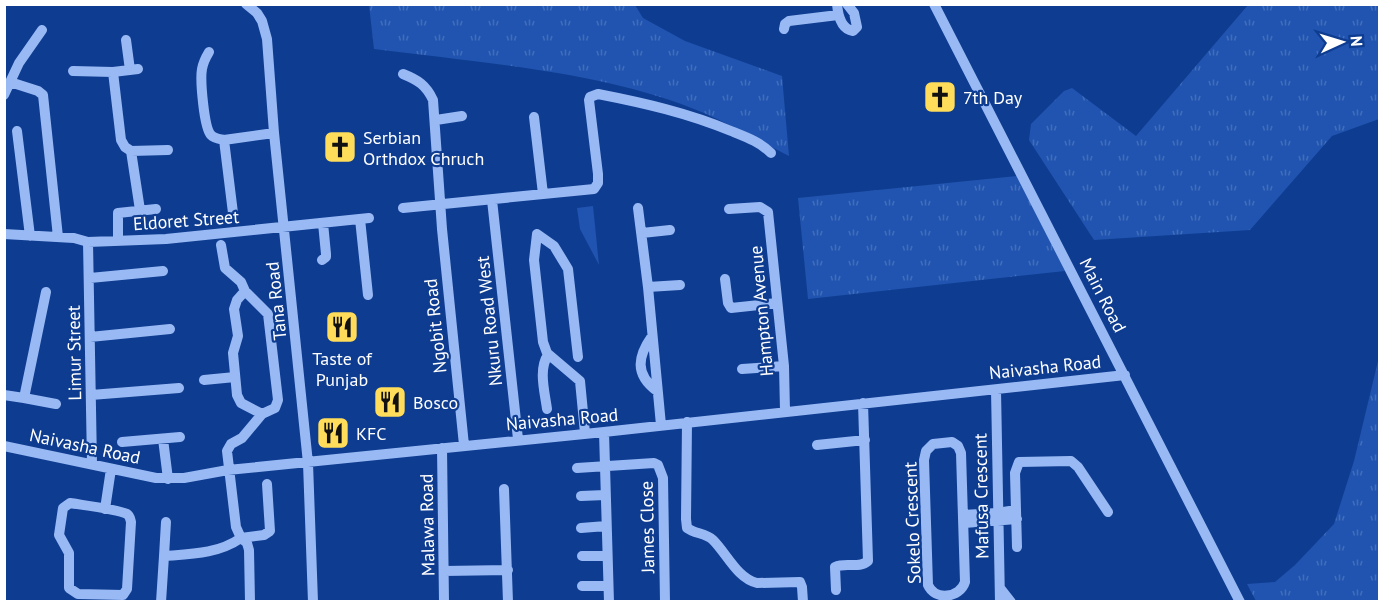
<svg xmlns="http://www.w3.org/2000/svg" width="1384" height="606" font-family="'PT Sans',sans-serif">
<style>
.grass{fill:url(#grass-tufts)}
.park{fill:#2054b0}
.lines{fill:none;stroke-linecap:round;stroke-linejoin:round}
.minor{stroke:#98b9f4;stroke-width:10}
.labels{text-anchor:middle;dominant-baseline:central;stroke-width:4.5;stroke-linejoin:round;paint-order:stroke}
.poi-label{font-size:18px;fill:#fff;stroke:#0e3c90;text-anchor:start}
.street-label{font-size:18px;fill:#fff;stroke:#0e3c90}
</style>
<defs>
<pattern id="grass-tufts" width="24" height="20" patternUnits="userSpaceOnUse" patternTransform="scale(1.5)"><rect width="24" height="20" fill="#2054b0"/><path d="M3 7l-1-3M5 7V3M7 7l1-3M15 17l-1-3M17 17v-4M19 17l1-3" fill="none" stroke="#416ebc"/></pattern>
</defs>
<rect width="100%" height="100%" fill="#0e3c90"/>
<path class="grass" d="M369 5H635L643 18 685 41 782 76 789 156C761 142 733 126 704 113 605 71 481 63 374 49Z
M1248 5H1379V119L1332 136 1250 230 1094 240 1029 140 1031 124 1064 91 1072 88 1136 136Z
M1017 176 1065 271 808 299 798 198Z
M1379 357V601H1256L1247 584 1275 582 1295 565 1334 524 1354 461Z"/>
<path class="park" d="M593 206 599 265 580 229 577 208Z"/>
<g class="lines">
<path class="minor" d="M246 4 257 13 262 21 267 39 274 133 308 463 313 602
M837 4C838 16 841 29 853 31L857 27 854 13 847 4
M934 4 1240 602
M784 29 785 24 789 21 838 15
M126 40 130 70
M209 52C206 57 203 63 202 69 200 80 204 128 211 135 215 139 220 139 224 140L274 133
M73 71 113 72 138 69
M113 72 121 140 125 147 131 151 140 210
M403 74C418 80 426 85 433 100L442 229 464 445
M10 82 38 91 43 95 58 237
M4 95 19 63 42 30
M534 117 543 194
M436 120 462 116
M17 131 30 236
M224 140 233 213
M131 151 168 150
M492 200 518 439
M403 208 594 189 598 183V174L589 100 590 97 598 94C644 103 688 113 731 131 746 137 760 142 771 153
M638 208 648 287 661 425
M729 209 760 207 768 212 784 366 785 411
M360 219 368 295
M642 233 670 230
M4 234 74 238 88 242 166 239 369 218
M118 241V213L156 209
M88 242 92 464
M221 245 225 268 241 282 245 291 237 300 234 309 238 336 233 353 237 395 241 403 262 414
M322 260 326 257V254L323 223
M90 278 163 271
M725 279 728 303 731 308 777 303
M648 287 680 285
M245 291 268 314 278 400 275 408 262 414 242 438 231 444 227 451 236 527 241 538 264 535 270 531 267 484
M652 336C638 356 634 374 657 391
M90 337 170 329
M578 357 568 269 554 246 537 234 534 260 543 342 547 353 580 381 585 433
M742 369 784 366
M204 380 235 377
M996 390 1000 602
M4 395 24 398 46 292
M91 395 179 388
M24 398 56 404
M547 409C545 393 538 369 548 355
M687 422 686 519 687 528C695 534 706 533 713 540 727 554 737 578 757 583L800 582 802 587 803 602
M604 432 609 602
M163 439 168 479
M122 442 180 437
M952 442 958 446 961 453 965 582C960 598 935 601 928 585L924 460 926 451 933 444Z
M817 445 865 440
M4 446 156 478H184L228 470 604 432 1125 375
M442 448 444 602
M577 468 654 463 658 465 663 478 665 602
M504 489 508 602
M581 496 605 495
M70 503C82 505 117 509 127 514 130 516 130 518 131 522L127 589 123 595 78 594 69 588V553L59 535 63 508Z
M105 509 111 469
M963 515 997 513 1016 510
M964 523 1017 519
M581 528 606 526
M1017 547 1015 473 1019 462 1071 461 1078 467 1108 512
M164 556 166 522
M582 556H607
M444 571 508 570
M582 586H608
M1000 588 1011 602
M836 590 835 567C846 562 859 569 868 561L863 403
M161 602 164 556C191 554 218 554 241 538L247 543 249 550 250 602"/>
</g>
<defs>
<symbol id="church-square" viewBox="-11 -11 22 22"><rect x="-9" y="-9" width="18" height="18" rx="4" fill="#ffdd5a" stroke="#0e3c90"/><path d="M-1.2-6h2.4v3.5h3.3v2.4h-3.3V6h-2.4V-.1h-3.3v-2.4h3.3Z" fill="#111"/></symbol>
<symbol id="restaurant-square" viewBox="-11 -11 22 22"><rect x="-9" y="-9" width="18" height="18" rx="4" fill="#ffdd5a" stroke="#0e3c90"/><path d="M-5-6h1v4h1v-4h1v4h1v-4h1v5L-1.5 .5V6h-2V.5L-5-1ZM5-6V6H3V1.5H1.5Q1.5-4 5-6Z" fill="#111"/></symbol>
</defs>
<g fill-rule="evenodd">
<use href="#church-square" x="921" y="78" width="38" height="38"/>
<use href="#church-square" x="321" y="128" width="38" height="38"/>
<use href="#restaurant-square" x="323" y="308" width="38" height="38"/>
<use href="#restaurant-square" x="371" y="383" width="38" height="38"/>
<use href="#restaurant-square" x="314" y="414" width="38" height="38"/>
</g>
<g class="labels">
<g class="poi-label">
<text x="963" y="97">7th Day</text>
<text x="363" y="137">Serbian<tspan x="363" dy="21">Orthdox Chruch</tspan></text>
<text x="342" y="358" text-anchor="middle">Taste of<tspan x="342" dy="21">Punjab</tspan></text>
<text x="413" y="402">Bosco</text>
<text x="356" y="433">KFC</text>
</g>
<g class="street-label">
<text transform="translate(186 220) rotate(-4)">Eldoret Street</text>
<text transform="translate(1103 295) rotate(63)">Main Road</text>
<text transform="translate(276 301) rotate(-96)">Tana Road</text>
<text transform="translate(761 311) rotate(-95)">Hampton Avenue</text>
<text transform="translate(489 321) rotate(-96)">Nkuru Road West</text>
<text transform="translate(435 326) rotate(-96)">Ngobit Road</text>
<text transform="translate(74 353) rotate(-91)">Limur Street</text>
<text transform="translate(1045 367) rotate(-6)">Naivasha Road</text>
<text transform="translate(562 419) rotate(-5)">Naivasha Road</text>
<text transform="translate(85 446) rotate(12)">Naivasha Road</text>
<text transform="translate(981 496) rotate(-91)">Mafusa Crescent</text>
<text transform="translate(912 523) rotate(-92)">Sokelo Crescent</text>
<text transform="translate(427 525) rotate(-91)">Malawa Road</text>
<text transform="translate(647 527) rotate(-91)">James Close</text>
</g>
</g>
<rect width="1384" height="606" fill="none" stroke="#ffffff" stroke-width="12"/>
<g transform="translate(1342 42) rotate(86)" stroke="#0e3c90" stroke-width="4.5" paint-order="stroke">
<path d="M0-4.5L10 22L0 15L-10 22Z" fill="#ffffff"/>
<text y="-9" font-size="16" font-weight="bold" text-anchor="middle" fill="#ffffff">N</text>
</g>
</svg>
